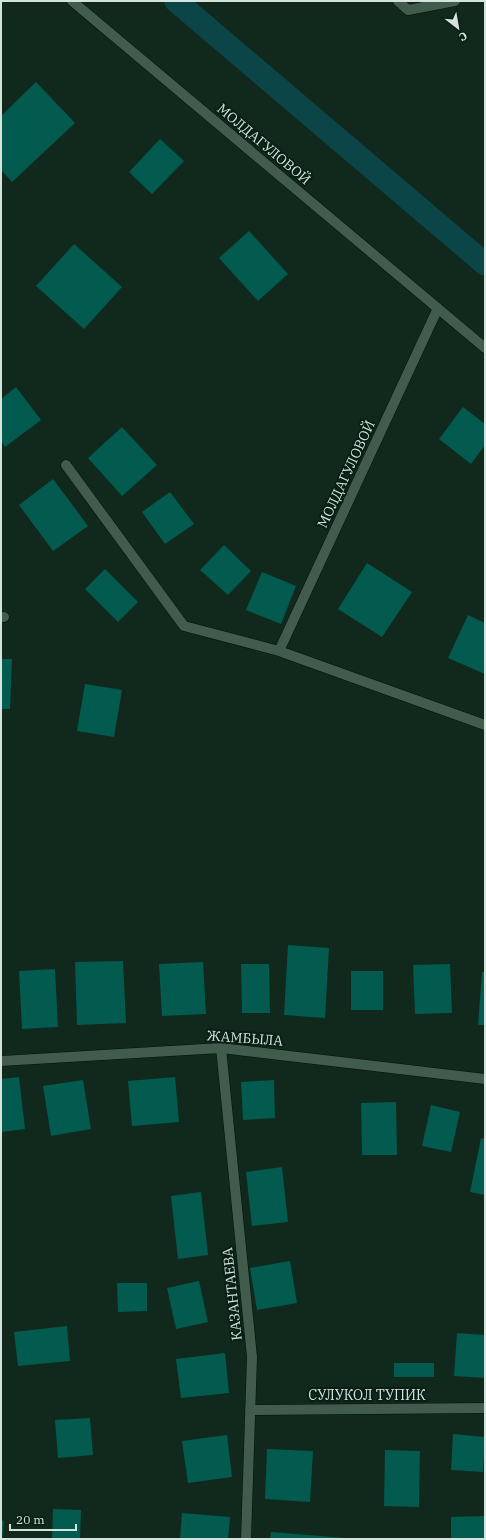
<svg xmlns="http://www.w3.org/2000/svg" width="486" height="1540" font-family="'IBM Plex Serif',serif">
<style>
.lines{fill:none;stroke-linecap:round;stroke-linejoin:round}
.canal{stroke:#0b4548;stroke-width:23}
.building{fill:#035a4e}
.street-casing{stroke:#001107;stroke-width:11}
.street{stroke:#415b4d;stroke-width:10}
.labels{text-anchor:middle;dominant-baseline:central;stroke-width:4;stroke-linejoin:round;paint-order:stroke}
.street-label{font-size:14px;fill:#d4e3db;stroke:#071f14}
</style>
<rect width="100%" height="100%" fill="#11291d"/>
<g class="lines">
<path class="canal" d="M176 1 485 264"/>
</g>
<path class="building" d="M36 82 75 123 12 182 1 170V116Z
M160 139 184 161 152 194 129 172Z
M249 231 288 274 258 301 219 258Z
M74 244 122 287 84 329 36 286Z
M16 387 41 420 5 447 1 441V399Z
M463 407 485 424V445L471 464 439 439Z
M122 427 157 465 122 496 88 458Z
M53 479 88 526 53 551 19 505Z
M170 492 194 524 165 544 142 512Z
M224 545 251 571 228 595 200 570Z
M367 563 412 592 382 637 338 609Z
M105 569 138 602 118 622 85 589Z
M262 572 296 586 281 624 246 610Z
M468 615 485 623V674L448 658Z
M1 659H12L10 709H1Z
M85 684 122 690 114 737 77 731Z
M288 945 329 948 325 1018 284 1015Z
M123 961 126 1023 77 1025 75 962Z
M203 962 206 1014 162 1016 159 964Z
M241 964H269L270 1013H242Z
M450 964 452 1013 415 1014 413 965Z
M55 969 58 1027 22 1029 19 971Z
M351 971H383V1010H351Z
M482 972H485V1025H478Z
M19 1077 25 1129 1 1132V1079Z
M175 1077 179 1122 132 1126 128 1081Z
M83 1080 91 1129 51 1136 43 1086Z
M274 1080 275 1118 243 1120 241 1082Z
M396 1102 397 1155H362L361 1103Z
M431 1105 460 1112 451 1152 422 1146Z
M481 1138 485 1139V1195L470 1192Z
M282 1167 288 1222 252 1226 246 1172Z
M201 1192 208 1255 178 1259 171 1196Z
M290 1261 297 1303 257 1310 250 1268Z
M199 1281 208 1322 176 1329 167 1288Z
M117 1283H147V1311L118 1312Z
M67 1326 70 1361 18 1366 14 1332Z
M457 1333 485 1335V1378L454 1376Z
M225 1353 229 1393 181 1398 176 1359Z
M394 1363H434V1377H394Z
M90 1418 93 1455 58 1458 55 1420Z
M453 1434 485 1437 483 1472 451 1470Z
M227 1435 232 1477 188 1483 182 1441Z
M267 1449 313 1451 310 1502 265 1499Z
M385 1450 420 1451 419 1507 384 1506Z
M53 1509 81 1510 80 1539H52Z
M182 1513 230 1517 228 1539H180Z
M485 1516V1539H451V1517Z
M1 1520 4 1521 2 1539H1Z
M271 1532 345 1538V1539H270Z"/>
<g class="lines">
<defs>
<path id="street" d="M72 1 485 348
M398 1 408 10 455 1
M66 465 184 626 279 651 485 725
M1 617H4
M279 651 438 308
M221 1048 252 1357 246 1539
M1 1061 221 1048 485 1079
M250 1410 485 1408"/>
</defs>
<use href="#street" class="street-casing"/>
<use href="#street" class="street"/>
</g>
<g class="labels">
<g class="street-label">
<text transform="translate(264 144) rotate(40)">МОЛДАГУЛОВОЙ</text>
<text transform="translate(346 474) rotate(-65)">МОЛДАГУЛОВОЙ</text>
<text transform="translate(245 1038) rotate(4)">ЖАМБЫЛА</text>
<text transform="translate(232 1294) rotate(-96)">КАЗАНТАЕВА</text>
<text x="367" y="1395">СУЛУКОЛ ТУПИК</text>
</g>
</g>
<rect width="486" height="1540" fill="none" stroke="#d4e3db" stroke-width="4"/>
<g transform="translate(458 28) rotate(149)" stroke="#071f14" stroke-width="3" paint-order="stroke">
<path d="M0-3L7 15L0 10L-7 15Z" fill="#d4e3db"/>
<text y="-6" font-size="11" font-weight="bold" text-anchor="middle" fill="#d4e3db">С</text>
</g>
<path d="M10 1524v6h66v-6" fill="none" stroke="#d4e3db" stroke-width="2"/>
<text x="16" y="1524" font-size="12" fill="#d4e3db" stroke="#071f14" stroke-width="3" paint-order="stroke">20 m</text>
</svg>
